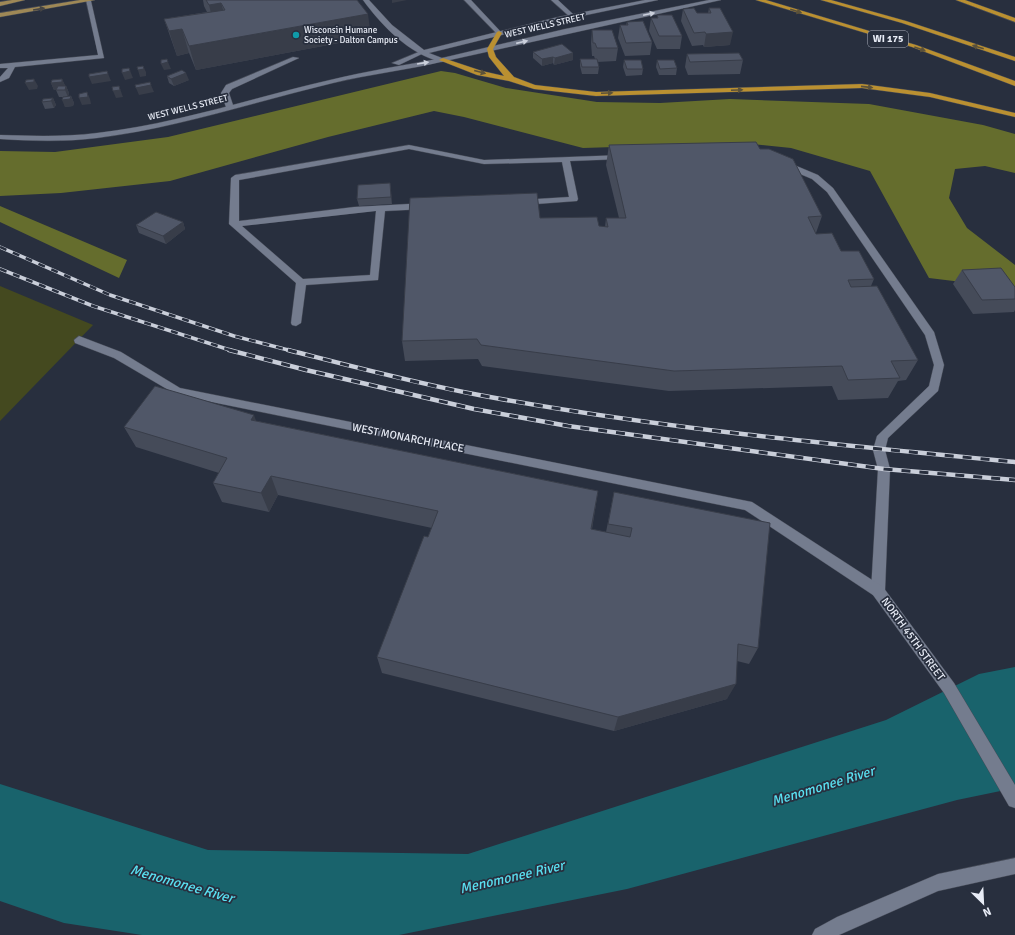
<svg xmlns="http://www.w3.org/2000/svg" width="1015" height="935" font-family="Signika,sans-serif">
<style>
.green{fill:#44491f}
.forest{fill:#656d2d}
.water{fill:#19636c}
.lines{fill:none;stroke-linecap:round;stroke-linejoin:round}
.lane-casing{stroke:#454a56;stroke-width:1}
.street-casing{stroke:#454a56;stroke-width:1}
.secondary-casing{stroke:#454a56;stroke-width:1}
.primary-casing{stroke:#454a56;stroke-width:1}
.highway-casing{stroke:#454a56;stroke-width:1}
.lane{fill:#747c8e;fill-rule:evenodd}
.street{fill:#747c8e;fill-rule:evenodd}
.secondary{fill:#747c8e;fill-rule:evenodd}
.primary{fill:#9e8856;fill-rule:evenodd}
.highway{fill:#ba9031;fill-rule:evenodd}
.rail-far1-casing{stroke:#c9ced9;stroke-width:3.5}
.rail-casing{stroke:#c9ced9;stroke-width:4.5}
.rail-far1{stroke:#282f3e;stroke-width:2.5;stroke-dasharray:7;stroke-linecap:butt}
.rail{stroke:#282f3e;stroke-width:3;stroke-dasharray:9;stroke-linecap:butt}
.wall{fill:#454b59}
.shaded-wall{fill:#383d49}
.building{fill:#505768;stroke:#383d49}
.oneway{fill:#464544}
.oneway2{fill:#5b5139}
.oneway3{fill:#cbd0dc}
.culture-dot{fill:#0f9aa8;stroke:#282f3e;stroke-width:1.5}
.labels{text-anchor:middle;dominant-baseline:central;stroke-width:3.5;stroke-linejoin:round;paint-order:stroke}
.far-street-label{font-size:9px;fill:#e8ecf6;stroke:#282f3e}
.far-poi-label{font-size:9px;fill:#e8ecf6;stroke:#282f3e;text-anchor:start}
.shield{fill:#282f3e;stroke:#aeb3bf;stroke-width:1}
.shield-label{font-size:10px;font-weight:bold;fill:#e8ecf6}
.street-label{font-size:11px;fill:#e8ecf6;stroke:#282f3e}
.near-water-label{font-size:14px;font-style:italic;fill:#59e0f1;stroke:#282f3e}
</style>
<rect width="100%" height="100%" fill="#282f3e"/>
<path class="green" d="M0 286 93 325 0 421Z"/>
<path class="forest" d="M441 71 455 73 506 88 597 102 660 103 730 99 869 104 983 125 1015 134V173L985 166 955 169 949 198 967 228 1015 265V292L1003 287 929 278 870 171 791 148 743 143 583 148 464 117 434 111 328 137 170 181 61 193 0 196V151L55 152 168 137Z
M0 206 127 260 119 278 0 222Z"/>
<path class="water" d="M1015 667V788L957 800 627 889 399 935H142L64 923 0 901V784L208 850 468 854 886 720 979 674Z"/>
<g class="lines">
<defs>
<path id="lane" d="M86 0 91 1 104 58 15 67 9 78 0 82V77L8 68H0V64L98 55Z
M464 0H471L501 32V34H497Z
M551 0H558L574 15V17H570Z
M293 57 299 58 232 89 229 93 234 108 227 110 221 93 226 85Z
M409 145 484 160 623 155 627 157 623 159 570 161 578 199 577 201 523 205 519 202 520 200 569 197 562 162 484 164 409 149 239 180V221L354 207 426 203 430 206 426 209 385 211 378 280 306 285 301 323 296 326 292 325 291 323 296 283 229 224 231 178 235 175ZM376 211 370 275 303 279 242 226Z
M781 162H787L818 175 833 188 934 332 944 365 938 391 888 438 885 450 890 469 885 591 883 595 878 597 873 595 871 591 878 469 873 450 877 436 929 386 934 365 925 335 827 192 812 179 781 166Z
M1015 858V874L938 891 839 935H812L815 929 837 917 938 874Z"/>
<path id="street" d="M421 51 426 52 399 65 392 63Z
M443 58 445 59V61C408 70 370 74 333 83 254 102 177 128 97 138 64 142 32 141 0 139V135C32 136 65 137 97 133 176 124 252 98 330 80 367 71 405 65 443 58Z
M79 336 121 352 180 388 752 502 883 587 954 683 1015 785V808L1009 806 944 693 873 595 745 510 177 395 114 358 75 343 74 340Z"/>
<path id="secondary" d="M363 0H369L392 25 424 50 558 17 645 0H658L558 21 429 53 442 58 565 29 709 0H721L441 62C409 54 382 26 363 0Z"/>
<path id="primary" d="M12 0H25L0 6V2Z
M80 0H95L0 17V13Z"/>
<path id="highway" d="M756 0H766L916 45 1015 81V86L912 47Z
M821 0H831L906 21 1015 57V61L902 23Z
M956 0H965L1015 18V22Z
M499 31 502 33 493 49 496 57 514 77 535 85 596 92 862 84 930 93 1015 113V117L930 97 862 88 596 96 534 89 509 81 477 75 439 60 443 58 482 71 504 76 489 57 487 49 497 32Z"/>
</defs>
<use href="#lane" class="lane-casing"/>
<use href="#street" class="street-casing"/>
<use href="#secondary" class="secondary-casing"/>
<use href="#primary" class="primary-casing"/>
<use href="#highway" class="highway-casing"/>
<use href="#lane" class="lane"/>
<use href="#street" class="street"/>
<use href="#secondary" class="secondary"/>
<use href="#primary" class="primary"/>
<use href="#highway" class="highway"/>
<defs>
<path id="rail-far1" d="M0 247 110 295 234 336 292 351
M0 269 93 306 233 351"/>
<path id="rail" d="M229 350 306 370 474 409 568 426 884 469 1015 480
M288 350C351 366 414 383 479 395 656 428 836 445 1015 462"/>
</defs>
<use href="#rail-far1" class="rail-far1-casing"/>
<use href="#rail" class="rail-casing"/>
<use href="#rail-far1" class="rail-far1"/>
<use href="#rail" class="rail"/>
</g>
<path class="wall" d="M203 0H357L371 37 196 70 189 53 177 56 164 19 207 12 204 6Z
M709 8 730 45 704 47 703 45 692 46 681 21 683 9 697 13H708Z
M657 15 682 36 680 49H657L649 31 651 18H657Z
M627 22 652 42 650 55 625 56 618 38 620 25H626Z
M592 30 618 48 616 61 597 62 599 67 598 74H582L580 66V59H595L594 56H592L591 43Z
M533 52 573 53V60L554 65 553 63 542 66 533 58Z
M687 54 743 60 740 74 688 75 685 67Z
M624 60 643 69 642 75 626 76 623 67Z
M657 60 677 68 676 75H659L656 67Z
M167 76 189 80 174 86 169 83Z
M62 79 65 86H66L69 93 68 96H71L74 103 73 106 65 107 63 97H59L56 90 57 89 54 90 51 83Z
M53 98 56 105 54 108 45 109 42 102Z
M609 145 760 149 822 216 816 233V234L841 251 874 279 871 286 918 360 906 380 898 381 888 398 838 400 832 386 669 391 482 366 478 359 405 361 402 341 540 218 599 226 605 227 606 218H619L606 165Z
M390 183 392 204 359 206 357 199Z
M183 222 185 229 166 244 139 233 136 225Z
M962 270 1015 287V310L1014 312 973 314 953 284Z
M256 421 598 491 592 529 606 532 614 492 758 648 749 664 737 661 727 699 614 731 382 673 377 657 428 537 432 528 278 495 269 512 222 502 213 483 219 473 136 447 124 427Z"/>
<path class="shaded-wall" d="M392 0H407L392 3Z
M221 3 228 26 215 29 209 5Z
M368 14 371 37 196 70 189 46Z
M182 29 189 53 177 56 169 31Z
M733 32 730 45 704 47 706 34Z
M573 53V60L554 65 555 58Z
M553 57V63L542 66V59Z
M168 62 171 69 164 70 161 64Z
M143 66 146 72V76L140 77 138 70Z
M129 68 133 78 125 80 122 73Z
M107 71 111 81 92 84 89 77Z
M186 73 189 80 174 86 171 79Z
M34 79 38 86 37 89 29 90 25 83Z
M62 79 65 85V88L54 90 51 83Z
M151 85 154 92 139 95 136 88Z
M66 86 69 93 68 97 65 90Z
M119 86 123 97 116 98 113 91Z
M87 92 90 99 91 104 82 105 79 98Z
M71 96 74 103 73 106 65 107 62 100Z
M53 98 56 105 54 108 51 101Z
M390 183 391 190 392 204 391 197Z
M183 222 185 229 166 244 163 236Z
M254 415 261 435 251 420Z
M271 476 278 495 269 512 261 493Z
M598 491 595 510 588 547 591 529Z
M736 684 727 699 614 731 618 717Z"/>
<path class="building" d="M206 0H357L368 14 189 46 182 29 169 31 164 19 225 10 221 3 209 5Z
M694 8 697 13H711L709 8H720L733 32 706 34 705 32 694 33 683 9Z
M657 15H672L682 36H659L651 18H658Z
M643 21 652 42 626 43 620 25H628L627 22Z
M592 30H612L618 48H597L595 43H593Z
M562 44 573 53 555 58 553 57 542 59 533 52Z
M739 53 743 60 690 62 687 54Z
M167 59 168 62 161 64V60Z
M580 59H597L599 67H582Z
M624 60H641L643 69H627Z
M657 60H674L677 68 660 69Z
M143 66 144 69 138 70 137 67Z
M129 68 130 71 122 73V69Z
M182 70 186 73 171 79 167 76Z
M107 71 108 74 89 77V74Z
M34 79V82L25 83 26 80Z
M62 79V82L51 83 52 80Z
M150 82 151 85 136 88 135 85Z
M58 86H66L65 90H56Z
M119 86 120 90 113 91 112 87Z
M87 92 88 97 79 98V94Z
M71 96 70 99 62 100 63 97Z
M53 98 51 101 42 102 43 99Z
M756 142 760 149H769L793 159 822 216 808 217 816 234 832 233 841 251H859L874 279 848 280 851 287 877 286 918 360 891 361 900 378 848 380 842 366 674 371 481 345 477 339 402 341 410 198 537 193 540 218 597 217 599 226 608 227 606 218H626L609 145Z
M390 183 391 197 357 199 358 185Z
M156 212 183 222 163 236 136 225Z
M1001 268 1015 287V299L982 300 962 270Z
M155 386 254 415 251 420 598 491 591 529 630 537 632 528 608 524 614 492 770 523 758 648 738 644 736 684 618 717 377 657 424 536 428 537 438 511 271 476 261 493 213 483 227 458 124 427Z"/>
<defs><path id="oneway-solid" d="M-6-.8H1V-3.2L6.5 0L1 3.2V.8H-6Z"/></defs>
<use class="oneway" href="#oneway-solid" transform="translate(39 9) rotate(-9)"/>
<g class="oneway2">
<use href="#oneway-solid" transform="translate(796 11) rotate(17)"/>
<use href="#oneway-solid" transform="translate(978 47) rotate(-162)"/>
<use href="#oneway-solid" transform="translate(920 49) rotate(20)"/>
<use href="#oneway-solid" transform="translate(480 72) rotate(15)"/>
<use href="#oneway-solid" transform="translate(867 87) rotate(6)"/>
<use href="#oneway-solid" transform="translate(737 90) rotate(-2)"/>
<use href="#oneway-solid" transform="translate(607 93) rotate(-2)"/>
</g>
<g class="oneway3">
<use href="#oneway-solid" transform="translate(649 14) rotate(-12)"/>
<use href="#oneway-solid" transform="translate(522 42) rotate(-13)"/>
<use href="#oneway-solid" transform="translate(423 63) rotate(-9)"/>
</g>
<circle class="culture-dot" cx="296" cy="35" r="4"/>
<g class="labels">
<g class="far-street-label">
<text transform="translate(545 26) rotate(-13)">WEST WELLS STREET</text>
<text transform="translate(188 108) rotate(-14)">WEST WELLS STREET</text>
</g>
<g class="far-poi-label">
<text x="304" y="30">Wisconsin Humane<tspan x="304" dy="10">Society - Dalton Campus</tspan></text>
</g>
<rect class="shield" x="868" y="31" width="40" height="16" rx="3"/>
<g class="shield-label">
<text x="888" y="39">WI 175</text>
</g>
<g class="street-label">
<text transform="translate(408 438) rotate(11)">WEST MONARCH PLACE</text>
<text transform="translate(913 639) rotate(54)">NORTH 45TH STREET</text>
</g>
<g class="near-water-label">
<text transform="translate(823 786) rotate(-17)">Menomonee River</text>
<text transform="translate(512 877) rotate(-13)">Menomonee River</text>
<text transform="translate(182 884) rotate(16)">Menomonee River</text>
</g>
</g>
<g transform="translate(983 903) rotate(156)" stroke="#282f3e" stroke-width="3" paint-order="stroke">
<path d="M0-3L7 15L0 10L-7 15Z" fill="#e8ecf6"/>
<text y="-6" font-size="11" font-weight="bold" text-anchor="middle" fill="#e8ecf6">N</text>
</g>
</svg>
